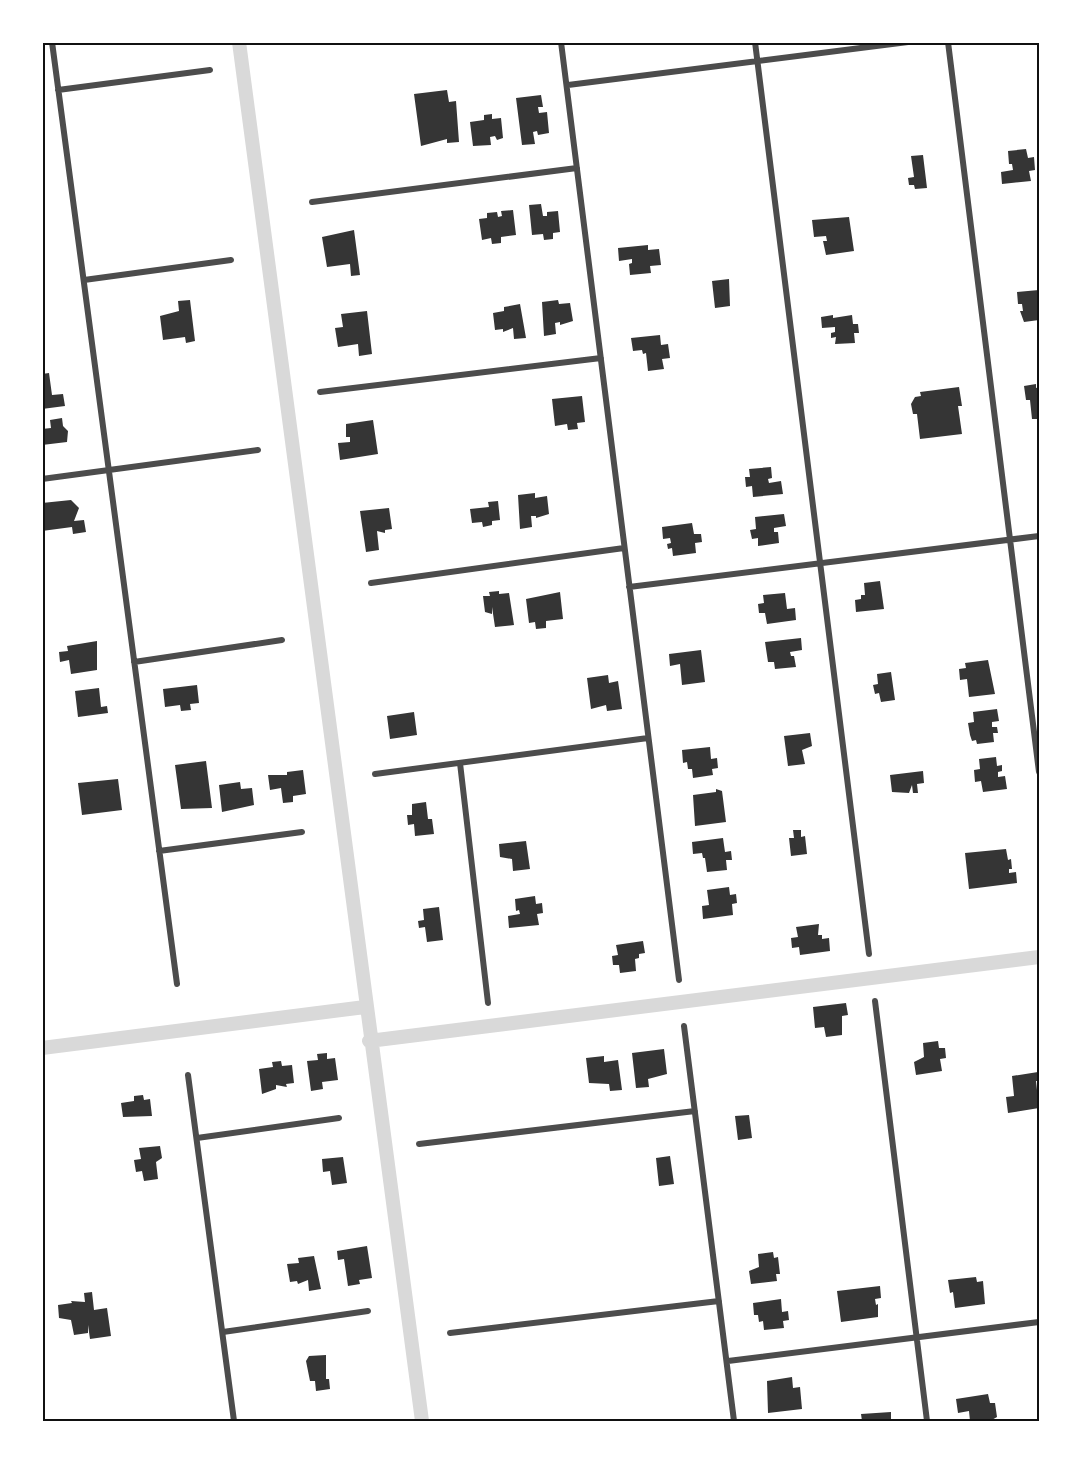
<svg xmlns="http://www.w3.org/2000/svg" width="1081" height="1463" font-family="Ubuntu,sans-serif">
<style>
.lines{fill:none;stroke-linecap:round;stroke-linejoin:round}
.canal{stroke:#d9d9d9;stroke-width:14}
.building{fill:#353535}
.minor{stroke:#4c4c4c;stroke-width:6}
.neatline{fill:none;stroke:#111;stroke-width:2}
</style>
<rect width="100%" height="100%" fill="#fff"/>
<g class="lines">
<path class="canal" d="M239 42 422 1421
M369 1041 1039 957
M42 1048 365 1007"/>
</g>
<path class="building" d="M447 90 449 102 456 101 459 142 447 143V139L421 146 414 94Z
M541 95 543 107H538L539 113 547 112 549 133 538 135 537 131 533 132 535 144 522 145 516 98Z
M492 114V119L501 118 503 138 497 140 495 136 490 137 491 145 473 146 470 122 484 120V115Z
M1026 149 1028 158 1034 157 1035 170 1029 171 1031 181 1002 184 1001 172 1013 170 1012 164H1009L1008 151Z
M923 155 927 188 915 189 914 185H909L908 178 914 177 911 156Z
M541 204 543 216H547V212L558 211 560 232 553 233V239L544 240 543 234 532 235 529 205Z
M513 210 516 235 501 237V243L492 244 491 238 482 240 479 219 487 218V213L497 212 498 217 502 216 501 211Z
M849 217 854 251 826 255 823 241H827L826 236 814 237 812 220Z
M354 230 360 275 351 276 350 264 327 267 322 237Z
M648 245V250L659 249 661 265 650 266 651 273 630 275 629 264 632 263V259L619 261 618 248Z
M729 279 730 306 715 308 712 281Z
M1039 290V320L1024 322 1020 311H1023L1022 304H1018L1017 292Z
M190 300 195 341 186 343 185 337 163 340 160 316 179 311 178 301Z
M558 300 559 304 570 303 573 321 560 325V322L555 323 556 334 544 336 542 302Z
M520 304 526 338 514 339 513 328 503 332V329L495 330 493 313 504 311V307Z
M367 311 372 354 359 356 358 344 338 347 335 328 343 327 341 314Z
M833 315V318L852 315 853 324H858L859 333H854L855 343 835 344 836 337 831 338V333L835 332V327L822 328 821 317Z
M660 335 661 345 668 344 670 358 662 359 664 369 648 371 646 353 643 354 642 350 633 351 631 338Z
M49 373 52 395 63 394 65 406 42 409V374Z
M1036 384V388L1039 387V419H1032L1030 400H1026L1024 386Z
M959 387 962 406H958L962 434 920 439 917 414H913L911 404 915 397 921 396 920 392Z
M582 396 585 422 577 423 578 429 568 430 567 424 555 426 552 399Z
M62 418 63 426 68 431 67 442 42 445V429L51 428 50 420Z
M373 420 378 454 340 460 338 443 350 442V437H346V424Z
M771 467 772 478 768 479 769 483 781 481 783 494 753 497 752 486 746 487 745 477H750L749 469Z
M535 493V498L547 496 549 514 536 518V516H531L532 527 520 529 518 495Z
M71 500 79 508 74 521 84 520 86 532 73 534 72 527 42 531V503Z
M498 501 500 520 492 521V525L483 527 482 522 472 523 470 509 489 507 488 502Z
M389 508 392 529 385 530V533L377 531 379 550 366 552 360 511Z
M784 514 786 526 774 528V532H778L779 543 758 546V538L752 539 750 530 756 529 755 517Z
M692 523 694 534H701L702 542 695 543 696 553 673 556 672 548 668 549 667 544 671 543 670 538 663 539 662 527Z
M880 581 884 609 856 612 855 600 861 599V595H865L864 583Z
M499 591V594L509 593 514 625 495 627 492 607V614L485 612 483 596H490L489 592Z
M560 592 563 619 546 621V628L536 629 535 622 529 623 526 599Z
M785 593 787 609 795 608 796 620 767 624 765 613H759L758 604 764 603 763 595Z
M801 638 802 650 790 652 791 656H794L796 667 775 669 774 662H768L765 642Z
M97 641V670L71 674 69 660 60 662 59 652 68 651 67 646Z
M701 650 705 682 682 685 680 664 670 666 669 654Z
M988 660 995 694 969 697 967 679 960 680 959 669 966 668 965 663Z
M891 672 895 700 881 702 879 693 875 694 873 685 878 684 877 674Z
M608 675 609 683 618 681 622 709 607 711 606 705 591 709 587 678Z
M197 685 199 703 190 704 191 710 181 711 180 705 165 707 163 689Z
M99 688 101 707 107 706 108 713 78 717 75 691Z
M997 709 999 721 992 722V727H997L998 733H993L994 742 977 744 976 740 972 741 970 735 968 723 974 722 973 712Z
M414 712 417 735 390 739 387 716Z
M810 733 812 746 802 750 805 764 788 766 784 736Z
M710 747 711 759 717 758 718 768 712 769 713 775 693 778 692 769H688L687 762 683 763 682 750Z
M996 757 997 766 1002 765V771L998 772V777L1005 776 1007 789 983 792 981 781 975 782 974 770 980 769 979 759Z
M206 761 212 808 181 809 175 765Z
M303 770 306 794 293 796V802L283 803 281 788 270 790 268 775H287V772Z
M923 771 924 783 917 784 918 793H913L912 785 909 793 892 792 890 775Z
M118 779 122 810 82 815 78 783Z
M240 782 241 789 252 788 254 805 222 812 219 785Z
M716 789 722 791 726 822 695 826 693 795 716 792Z
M426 802 428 819H432L434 834 415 836 414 824 408 825 407 815H412V804Z
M793 830H801V837L805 836 807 854 791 856 789 838H794Z
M723 838 725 852 731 851 732 860H726L727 870 707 872 705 858H703L702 853 693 854 692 842Z
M526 841 530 869 513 871 512 859 500 857 499 844Z
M1006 849 1008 860 1011 859 1012 869H1009V873L1016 872 1017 883 969 889 965 853Z
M729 887 730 895 736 894 737 903 732 904 733 915 703 919 702 906 709 905 707 890Z
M535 896 536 904 542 903 543 913 537 914 539 925 509 928 508 916 520 914 519 910 516 911 515 899Z
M439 907 443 940 427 942 425 927 419 928 418 921 424 920 423 909Z
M819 924 818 935H822V939L829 938 830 951 800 955 799 947 792 948 791 938 798 937 796 927Z
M643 941 645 953 639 954V958L635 959 636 971 620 973 619 965H613L612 956 618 955 616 945Z
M846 1003 848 1015 842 1016V1035L826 1037 824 1027 815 1028 813 1007Z
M938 1041 939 1048H945L946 1058 940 1059 942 1071 916 1075 914 1062 924 1057 923 1043Z
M664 1049 667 1074 648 1079 649 1087 636 1088 632 1053Z
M327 1053V1059L335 1058 338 1080 322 1082 323 1089 311 1091 307 1061 318 1060 317 1054Z
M604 1056V1062L618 1060 622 1090 610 1091 609 1084 589 1083 586 1058Z
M281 1061 282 1066 292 1065 294 1083 286 1084 287 1087 276 1085V1089L262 1094 259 1069 273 1067 272 1062Z
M1038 1072 1039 1081H1036L1039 1108 1008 1113 1006 1097 1014 1096 1012 1076Z
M143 1095 144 1100 150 1099 152 1116 123 1117 121 1103 134 1101V1096Z
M749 1115 752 1138 738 1140 735 1116Z
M160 1146 162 1158 156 1162 158 1179 144 1181 142 1171 136 1172 134 1160 141 1159 139 1148Z
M670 1156 674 1184 659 1186 656 1158Z
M343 1157 347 1183 332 1185 330 1171 323 1172 322 1159Z
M367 1246 372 1278 359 1280 360 1284 348 1286 344 1259 338 1260 337 1251Z
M773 1252 774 1258 778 1257 780 1274H776L777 1281 751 1284 749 1271 759 1267 758 1254Z
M314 1256 321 1289 309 1291 308 1280 298 1284 297 1281 290 1282 287 1264 299 1263 298 1258Z
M976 1277 977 1282 983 1281 985 1304 955 1308 953 1292 950 1293 948 1280Z
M880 1286 881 1298 875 1299 876 1305 878 1304V1317L841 1322 837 1291Z
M92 1292 94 1310 107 1308 111 1336 90 1339 88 1325V1333L74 1335 71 1320 59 1318 58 1305 72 1303 71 1301 85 1302 84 1293Z
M781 1299 782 1312 788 1311 789 1320 783 1321 784 1328 764 1330 763 1321 759 1322 758 1315H754L753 1303Z
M326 1355V1379H329L330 1389 316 1391 315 1381H310L306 1361 309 1356Z
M792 1377 793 1388 800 1387 802 1409 768 1413 767 1381Z
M988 1394 990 1403H995L997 1417 990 1421H970L969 1411 958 1413 956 1399Z
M891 1412V1421H862L861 1414Z"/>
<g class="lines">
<path class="minor" d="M52 42 177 984
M561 42 679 980
M755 42 869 954
M948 42 1039 772
M568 85 908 42
M58 90 210 70
M312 202 577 168
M84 280 231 260
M320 392 601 358
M42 479 258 450
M371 583 624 548
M629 587 1039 536
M134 662 282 640
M460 763 488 1003
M375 774 648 738
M159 851 302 832
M875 1001 927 1421
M684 1026 734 1421
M188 1075 234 1421
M197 1138 339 1118
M419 1144 695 1111
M223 1332 368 1311
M450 1333 719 1301
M728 1361 1039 1322"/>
</g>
<rect width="1081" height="1463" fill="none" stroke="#ffffff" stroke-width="87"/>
<rect x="44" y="44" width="994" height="1376" class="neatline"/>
</svg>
